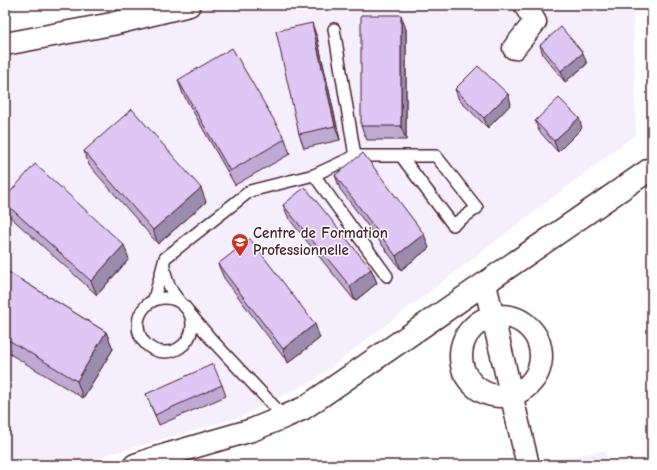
<svg xmlns="http://www.w3.org/2000/svg" width="657" height="470" font-family="'Comic Neue',sans-serif">
<style>
.built{fill:#f5eefc}
.lines{fill:none;stroke-linecap:round;stroke-linejoin:round}
.lane-casing{stroke:#4a1f2b;stroke-width:14}
.street-casing{stroke:#4a1f2b;stroke-width:25}
.lane{stroke:#fff;stroke-width:11}
.street{stroke:#fff;stroke-width:22}
.wall{fill:#bfaad3;stroke:#4a1f2b}
.shaded-wall{fill:#9b8bac;stroke:#4a1f2b}
.building{fill:#dec6f5;stroke:#4a1f2b}
.labels{text-anchor:middle;dominant-baseline:central;stroke-width:3;stroke-linejoin:round;paint-order:stroke}
.poi-label{font-size:15px;font-weight:bold;fill:#4a1f2b;stroke:#fff;text-anchor:start}
</style>
<rect width="100%" height="100%" fill="#fff"/>
<filter id="ink" filterUnits="userSpaceOnUse"><feTurbulence type="fractalNoise" baseFrequency=".025" numOctaves="2"/><feDisplacementMap in="SourceGraphic" scale="8" xChannelSelector="R" yChannelSelector="G"/><feConvolveMatrix kernelMatrix="1 2 1 2 8 2 1 2 1" color-interpolation-filters="sRGB"/></filter>
<g filter="url(#ink)">
<path class="built" d="M206 5H633L636 134 314 380 240 417 72 465H5V51L128 26Z
M600 451H605L608 465H531Z"/>
<g class="lines">
<defs>
<path id="lane" d="M334 29 355 156
M314 175 387 276
M164 266C166 281 170 290 179 301
M138 325a27 27 0 1 1 54 0a27 27 0 1 1-54 0Z
M154 299 165 258 250 191 314 175 355 156H436L477 208 453 225 401 156
M191 315 211 339 284 417"/>
<path id="street" d="M5 44 112 24 189 5
M514 48 535 22 525 5
M485 284 528 465
M461 356a40 40 0 1 1 80 0a40 40 0 1 1-80 0Z
M135 465 152 459 252 430 284 417 304 408 652 168"/>
</defs>
<use href="#lane" class="lane-casing"/>
<use href="#street" class="street-casing"/>
<use href="#lane" class="lane"/>
<use href="#street" class="street"/>
</g>
<path class="wall" d="M406 29V140H367L361 126Z
M317 37 340 140 304 148 299 134Z
M540 45 587 64 565 82 543 55Z
M178 80 285 139 290 154 235 185 183 94Z
M455 89 508 94 511 104 488 128 459 100Z
M535 121 582 128 558 152 539 131Z
M84 151 206 202 158 244 89 165Z
M335 175 429 248 401 270 340 189Z
M5 198 129 259 97 295 8 215 5 207Z
M283 205 371 269 377 283 355 301 289 219Z
M218 264 320 338 288 363 224 278Z
M5 270 106 332 113 349 83 398 5 351Z
M222 385 226 396 159 425 146 394Z"/>
<path class="shaded-wall" d="M401 15 406 29V140L401 126Z
M312 23 317 37 340 140 335 126Z
M583 53 587 64 565 82 561 71Z
M508 94 511 104 488 128 484 118Z
M579 118 582 128 558 152 554 141Z
M201 188 206 202 158 244 153 230Z
M424 234 429 248 401 270 396 256Z
M124 245 129 259 97 295 91 281Z
M371 269 377 283 355 301 350 286Z
M315 324 320 338 288 363 283 349Z
M106 332 113 349 83 398 77 381Z"/>
<path class="building" d="M361 15H401V126H361Z
M312 23 335 126 299 134 276 31Z
M561 27 583 53 561 71 540 45Z
M232 48 285 139 230 171 178 80Z
M478 66 508 94 484 118 455 89Z
M559 98 579 118 554 141 535 121Z
M132 109 201 188 153 230 84 151Z
M363 153 424 234 396 256 335 175Z
M35 164 124 245 91 281 5 203V198Z
M305 187 371 269 350 286 283 205Z
M250 239 315 324 283 349 218 264Z
M5 270 106 332 77 381 5 338Z
M213 364 222 385 155 415 146 394Z"/>
</g>
<defs>
<symbol id="university-pin" viewBox="-11 -11 22 30"><path d="M0 17L-7.5 6A9.5 9.5 0 1 1 7.5 6Z" fill="#c8321e" stroke="#fff"/><path d="M0-5L7-2L0 1L-7-2ZM-4 1L0 2.5L4 1V4Q0 6-4 4Z" fill="#fff"/></symbol>
</defs>
<g fill-rule="evenodd">
<use href="#university-pin" x="230" y="232" width="20" height="27"/>
</g>
<g class="labels">
<g class="poi-label">
<text x="253" y="233">Centre de Formation<tspan x="253" dy="17">Professionnelle</tspan></text>
</g>
</g>
<rect width="657" height="470" fill="none" stroke="#fff" stroke-width="20"/>
<rect x="10" y="10" width="637" height="450" fill="none" stroke="#4a1f2b" stroke-width="1.5" filter="url(#ink)"/>
</svg>
